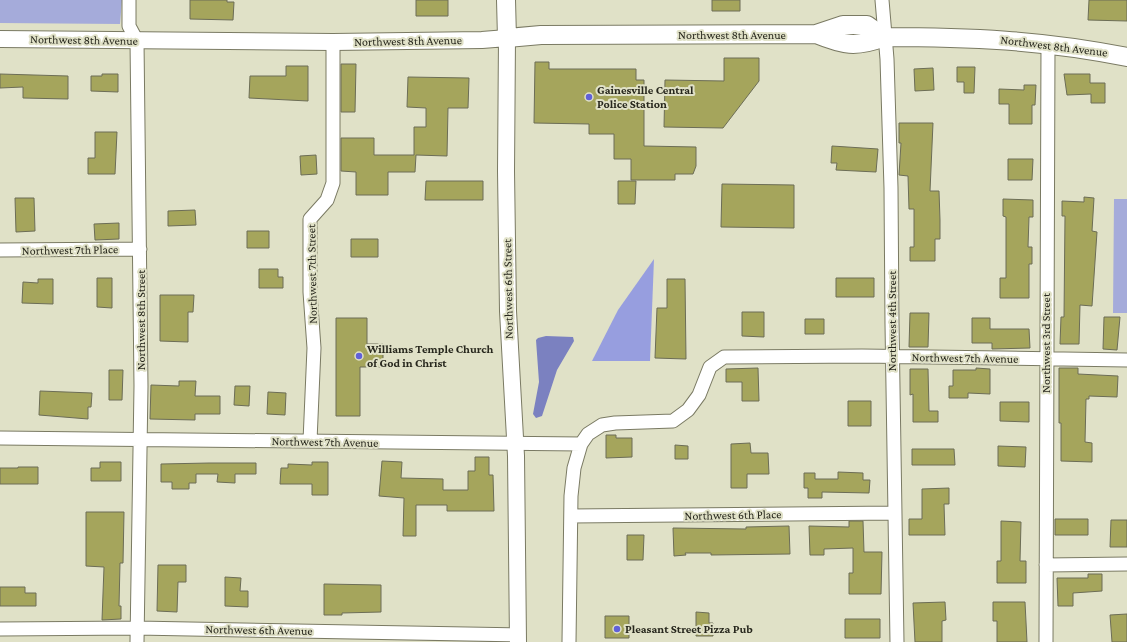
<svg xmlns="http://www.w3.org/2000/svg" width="1127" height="642" font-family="'Crimson Pro',serif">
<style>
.green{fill:#a5abda}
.forest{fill:#979edf}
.water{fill:#7b81c0}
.building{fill:#a5a55c;stroke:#6c6d56}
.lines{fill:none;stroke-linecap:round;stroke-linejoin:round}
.minor-casing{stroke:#7a7a63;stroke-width:15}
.tertiary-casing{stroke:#7a7a63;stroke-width:18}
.secondary-casing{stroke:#7a7a63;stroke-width:20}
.minor{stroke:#fff;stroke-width:13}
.tertiary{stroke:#fff;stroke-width:16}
.secondary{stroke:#fff;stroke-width:18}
.poi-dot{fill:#6061d9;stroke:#e0e1c7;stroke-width:1.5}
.labels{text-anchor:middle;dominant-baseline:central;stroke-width:4;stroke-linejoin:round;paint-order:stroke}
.street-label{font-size:12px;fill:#27271d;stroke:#e0e1c7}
.poi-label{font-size:12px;font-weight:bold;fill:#27271d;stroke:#e0e1c7;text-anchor:start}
</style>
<rect width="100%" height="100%" fill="#e0e1c7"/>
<path class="green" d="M0 0H122L120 24 0 23Z
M1114 199H1127V313H1113Z"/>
<path class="forest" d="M654 259 650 361H592L618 310Z"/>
<path class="water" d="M546 336 573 337 574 341 557 370 542 416 536 418 533 414 539 382 536 340 538 338Z"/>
<path class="building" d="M190 0H227V2H234L233 20 190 19Z
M416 0H448V16H416Z
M712 0H740V11H712Z
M1089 0H1127V21L1088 20Z
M724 58H759V81L723 128 664 127 665 80 724 81Z
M535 62H549V69H636V80H644V146L696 147V166L693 174H675V180H631V159H614V134H589V124L534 123Z
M341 64H356L355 112H341Z
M286 66H308V101L249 98 250 76H286Z
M957 67H975L974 93H964V82H957Z
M933 68 934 90 915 91 914 69Z
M0 74 68 76V99L23 98V87L0 88Z
M102 74H118V92L91 91V76H102Z
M1064 74H1090V83H1105V103H1091V94L1067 95Z
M408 77 469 78 468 108H448L447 156 416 155 415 172H388V195H356V172L341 171V138H374V155H414V127H426V108L407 107Z
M1024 85H1036L1035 105H1032V124H1009V104H999V89L1024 90Z
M899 123H933L930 191H939L940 220V239H935V261H910V247H914V209H909L908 176 899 175 901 143H899Z
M95 132H117L115 174H88V158H95Z
M832 146 878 149 876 172 836 170 837 163H831Z
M316 155 317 174 301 175 300 156Z
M1008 159H1033L1032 180H1008Z
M426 181H483V200H425Z
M618 181H636L635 204H618Z
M722 184 794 185V228L721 227Z
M1084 197 1094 198 1092 231 1097 232 1092 306 1080 305 1079 344H1060L1061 317H1064L1065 216H1062V201L1084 202Z
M15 198H34L35 231 16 232Z
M1003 199 1033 200V217H1029L1028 247H1032V264H1029V298H1000V278H1006V217L1003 216Z
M195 210 196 225 168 226V211Z
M119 223V239L95 240 94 224Z
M247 231H269V248H247Z
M351 239H378V257H351Z
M259 269H278V277H283V288H259Z
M97 278H112V308L97 307Z
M836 278H874V297H836Z
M38 279H53V304L22 303 23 282 38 283Z
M667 279H685L686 359 655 358 657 308H667Z
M160 295H194L193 312H188V342L160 341Z
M742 312H764V337L742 336Z
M910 313H929L928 347H909Z
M1104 317H1120L1117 350 1103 349Z
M336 318H367V344H383V367H360V416H336Z
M972 318H990V329H1029L1030 348 992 349V343H972Z
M805 319H824V334H805Z
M758 368 759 401H742V382H726V369Z
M976 368 990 369V394L968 393V398H949V386H953V370H976Z
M1059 368H1078V374L1118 376 1117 397 1089 396V399H1086L1085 442 1092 443V462L1061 461V423H1059Z
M910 369H928L929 411H938V422H913V394L910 395Z
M109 370H123L122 400H109Z
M179 381H196L195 396H220V414H195V420L150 419 151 385 179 386Z
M235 386H250L249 406 234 405Z
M40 391 92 393 91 407H88V419L39 415Z
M268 392 286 393 285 415 267 414Z
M848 401H871V426H848Z
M1000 402H1029V422L1000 421Z
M606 435H616V438H632V457L606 458Z
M750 443 751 453H768L769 474H747V488H731V444Z
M675 445 688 446V459H675Z
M998 446 1026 447 1025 467 998 466Z
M912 449H954L955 465H912Z
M475 457H489V475H493L494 511H447V505H416V536H403L404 498 379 496 382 461 402 462 401 478 443 479V490H468V471H475Z
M100 462H121V481H91V468H100Z
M312 462H328V495H312V484H280L281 468H288V464L312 465Z
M209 463H256V474H235V483L217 482 218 474H196V483H189V489H172V482H161V464Z
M18 467H38V484H0V468H18Z
M838 472 863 473V480H870L869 493 822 492V498H808V488H804V473H815V479H838Z
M949 488V504H944L945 535H909V519H922V489Z
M86 512H124L123 563H120L119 606H121V619L102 620 104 567 86 566Z
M1055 519H1088V535H1055Z
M1111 520H1127V547H1110Z
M849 521H863L864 552H882L881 594H849V573H853V548L824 549V555H810L809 526 849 527Z
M1001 521 1021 522 1020 561H1026V583H997V561H1001Z
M789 526 790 554 711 555V553H685L686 555 674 556 673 528 746 529V527Z
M627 535H644L643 560H627Z
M158 565H186V582H178L177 612 157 611Z
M1088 574H1102V591L1073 593V606H1058L1057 578H1088Z
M225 577 241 578 240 591H248V607L225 606Z
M324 584 381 585V612L342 613V615H324Z
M0 587H25V593H36V606H0Z
M945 602 946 620 942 621V642H915L913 603Z
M993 602H1025L1027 642H997V621H993Z
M696 612 709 613V623H713V636H696Z
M1127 614V642H1112L1110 615Z
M605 616H629V638H605Z
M845 619H880V638H845Z"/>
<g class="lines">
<defs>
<path id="minor" d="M129 0V26L137 41 141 386 137 642
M882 0 887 59 891 188 892 324 897 642
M0 250 140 249
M0 438 581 444
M310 441 314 348 310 292V219L327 200 333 183V42
M571 516 895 513
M1046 565 1127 564
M0 629 137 628 518 635
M569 642 571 496 574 468 581 444 588 434 602 425 615 423 673 421 688 410 699 395 710 367 724 357 862 356 1127 360
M1046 642 1048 43"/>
<path id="tertiary" d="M0 39 333 42 482 40 507 38 506 171 508 311 516 456 518 642"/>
<path id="secondary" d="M506 0 507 38 541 35 816 34 843 25H867L884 37
M816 34C843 45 856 48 884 37 969 37 1043 40 1127 57"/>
</defs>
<use href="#minor" class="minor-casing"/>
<use href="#tertiary" class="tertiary-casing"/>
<use href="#secondary" class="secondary-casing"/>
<use href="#minor" class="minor"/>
<use href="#tertiary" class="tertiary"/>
<use href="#secondary" class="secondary"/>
</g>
<g class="poi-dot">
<circle cx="589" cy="97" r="4"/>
<circle cx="359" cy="356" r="4"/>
<circle cx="617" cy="629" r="4"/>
</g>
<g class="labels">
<g class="street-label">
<text x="732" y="35">Northwest 8th Avenue</text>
<text transform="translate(84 40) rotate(1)">Northwest 8th Avenue</text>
<text transform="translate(408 41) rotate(-1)">Northwest 8th Avenue</text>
<text transform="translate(1054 46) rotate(7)">Northwest 8th Avenue</text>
<text transform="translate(70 250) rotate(-1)">Northwest 7th Place</text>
<text transform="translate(312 274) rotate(-91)">Northwest 7th Street</text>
<text transform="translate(508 289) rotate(-91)">Northwest 6th Street</text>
<text transform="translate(141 320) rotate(-90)">Northwest 8th Street</text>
<text transform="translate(892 321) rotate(-90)">Northwest 4th Street</text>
<text transform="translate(1046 343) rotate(-90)">Northwest 3rd Street</text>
<text transform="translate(965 358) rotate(1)">Northwest 7th Avenue</text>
<text transform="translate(325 442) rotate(1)">Northwest 7th Avenue</text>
<text transform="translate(733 515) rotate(-1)">Northwest 6th Place</text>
<text transform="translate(259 630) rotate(1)">Northwest 6th Avenue</text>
</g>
<g class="poi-label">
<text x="597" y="90">Gainesville Central<tspan x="597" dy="14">Police Station</tspan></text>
<text x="367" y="349">Williams Temple Church<tspan x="367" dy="14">of God in Christ</tspan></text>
<text x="625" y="629">Pleasant Street Pizza Pub</text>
</g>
</g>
</svg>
